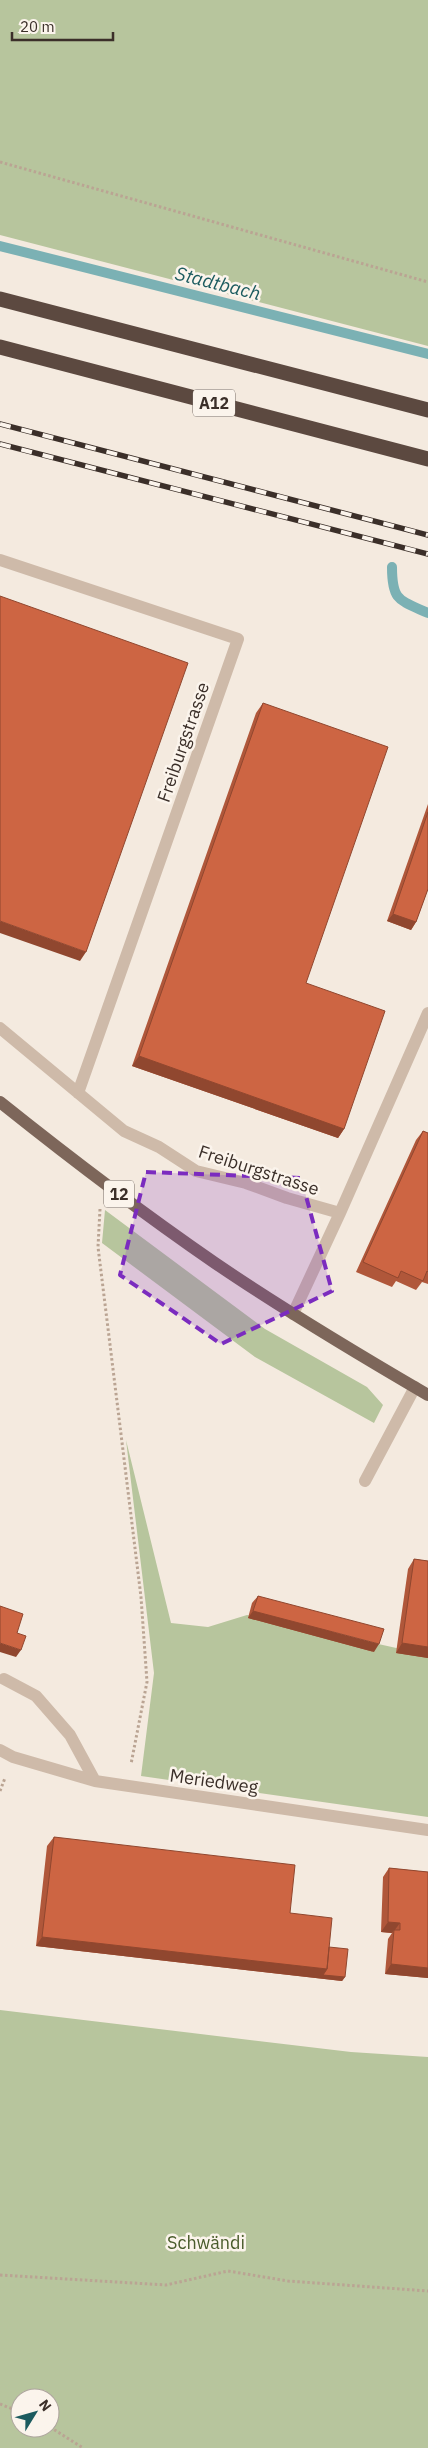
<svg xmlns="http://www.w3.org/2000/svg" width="428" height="2448" font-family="'IBM Plex Sans',sans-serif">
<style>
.green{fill:#b7c59d;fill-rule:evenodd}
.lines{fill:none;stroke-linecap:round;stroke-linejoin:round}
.stream{stroke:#7bb1b4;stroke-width:10}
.path{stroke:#baa493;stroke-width:3;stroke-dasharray:2.5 2.5;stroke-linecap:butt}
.minor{stroke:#cebaa9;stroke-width:12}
.major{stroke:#7d665a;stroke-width:12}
.highway{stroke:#5c4940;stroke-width:15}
.rail-casing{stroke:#3b2f29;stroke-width:5.5}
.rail{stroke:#fbf4ec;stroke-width:4;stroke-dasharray:11;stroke-linecap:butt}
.wall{fill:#b0573a}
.shaded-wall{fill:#90472f}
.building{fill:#cd6543;stroke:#90472f}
.marked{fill:#7b2cbf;fill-opacity:0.2;stroke:#7b2cbf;stroke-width:4;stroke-dasharray:10 6;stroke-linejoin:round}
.labels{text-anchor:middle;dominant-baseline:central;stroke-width:5;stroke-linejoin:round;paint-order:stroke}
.shield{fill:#fbf4ec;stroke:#756a64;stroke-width:1}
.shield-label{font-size:16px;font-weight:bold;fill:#3b2f29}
.street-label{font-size:18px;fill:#3b2f29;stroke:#fbf4ec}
.park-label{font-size:18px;fill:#495b2b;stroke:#fbf4ec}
.water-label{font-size:19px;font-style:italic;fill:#1c5b5f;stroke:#fbf4ec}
</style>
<rect width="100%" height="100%" fill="#f4eadf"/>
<path class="green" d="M0 0H428V346L0 235Z
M105 1210 265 1329 367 1387 383 1405 374 1423 255 1357 102 1243Z
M126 1440 171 1623 208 1627 247 1615 428 1655V1817L141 1776 154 1673Z
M0 2010 351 2052 428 2057V2448H0ZM20 2398H50V2428H20Z"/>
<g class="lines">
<path class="stream" d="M0 246 428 354
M392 567C392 601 399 600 428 613"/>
<path class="path" d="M0 162 428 282
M100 1209 98 1247 141 1597 147 1682 131 1764
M0 1791 5 1778
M0 2275 166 2285 228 2271 288 2281 428 2291
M0 2404 20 2412
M50 2427 83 2448"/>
<path class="minor" d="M0 560 238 639 78 1093
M0 1028 124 1131 159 1147 196 1171 246 1183 287 1198 340 1213
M293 1314 340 1213 428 1013
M365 1481 415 1387
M4 1679 36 1696 70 1735 95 1781
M0 1750 13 1757 95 1781 428 1830"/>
<path class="major" d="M0 1102C70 1158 141 1212 215 1263 284 1310 356 1353 428 1395"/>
<path class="highway" d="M0 299 428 410
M0 347 428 459"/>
<defs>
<path id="rail" d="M0 424 428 535
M0 444 428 554"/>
</defs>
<use href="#rail" class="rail-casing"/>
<use href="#rail" class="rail"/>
</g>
<path class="wall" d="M263 703 306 983 344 1129 338 1138 132 1066 256 713Z
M428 804V889L416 922 411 930 387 921Z
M423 1131 428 1133V1284L422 1282 416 1290 396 1281 392 1287 356 1272 416 1140Z
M414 1559 428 1561V1658L396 1653 408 1569Z
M258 1596 374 1652 248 1618 252 1603Z
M54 1837 290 1913 329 1947 345 1977 342 1981 36 1946 47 1846Z
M389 1868 428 1872V1978L385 1974 388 1939 392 1933 381 1932 383 1877Z"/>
<path class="shaded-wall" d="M393 914 416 922 411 930 387 921Z
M0 921 86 952 80 961 0 933Z
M139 1056 344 1129 338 1138 132 1066Z
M253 1611 379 1644 374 1652 248 1618Z
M0 1643 21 1650 16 1657 0 1652Z
M402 1643 428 1647V1658L396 1653Z
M388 1922 400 1923 394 1931V1930L392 1933 381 1932Z
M42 1937 327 1969 345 1977 342 1981 36 1946Z
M391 1964 428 1968V1978L385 1974Z"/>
<path class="building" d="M0 596 188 663 86 952 0 921Z
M263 703 388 747 306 983 385 1011 344 1129 139 1056Z
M428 812V889L416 922 393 914Z
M423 1131 428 1133V1272L427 1271 423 1281 401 1271 398 1278 363 1262Z
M414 1559 428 1561V1647L402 1643Z
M258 1596 384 1629 379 1644 253 1611Z
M0 1606 23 1614 17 1633 26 1636 21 1650 0 1643Z
M54 1837 295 1865 290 1913 332 1918 327 1969 42 1937Z
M389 1868 428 1872V1968L391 1964 394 1930H400V1923L388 1922Z
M329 1947 348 1949 345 1977 323 1975 327 1969Z"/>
<path class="marked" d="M146 1172 301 1178 332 1291 221 1344 120 1275Z"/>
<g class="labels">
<g class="shield">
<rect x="193" y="389.5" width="42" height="27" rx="4"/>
<rect x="104" y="1180.5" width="30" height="27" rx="4"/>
</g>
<g class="shield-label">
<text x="214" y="403">A12</text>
<text x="119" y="1194">12</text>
</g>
<g class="street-label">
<text transform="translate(183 742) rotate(-71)">Freiburgstrasse</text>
<text transform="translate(259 1170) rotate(18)">Freiburgstrasse</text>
<text transform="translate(214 1781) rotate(8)">Meriedweg</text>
</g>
<g class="park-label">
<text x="206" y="2242">Schwändi</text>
</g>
<g class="water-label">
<text transform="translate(218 283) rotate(14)">Stadtbach</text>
</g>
</g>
<g transform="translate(35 2413) rotate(53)"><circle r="24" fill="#fbf4ec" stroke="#aea59e"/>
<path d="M0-4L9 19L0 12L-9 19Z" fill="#1c5b5f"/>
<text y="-8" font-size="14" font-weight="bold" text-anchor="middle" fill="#3b2f29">N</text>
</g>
<path d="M12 32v8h101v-8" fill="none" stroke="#3b2f29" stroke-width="2.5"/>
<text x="20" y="32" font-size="15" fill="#3b2f29" stroke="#fbf4ec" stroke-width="4" paint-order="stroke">20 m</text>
</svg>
